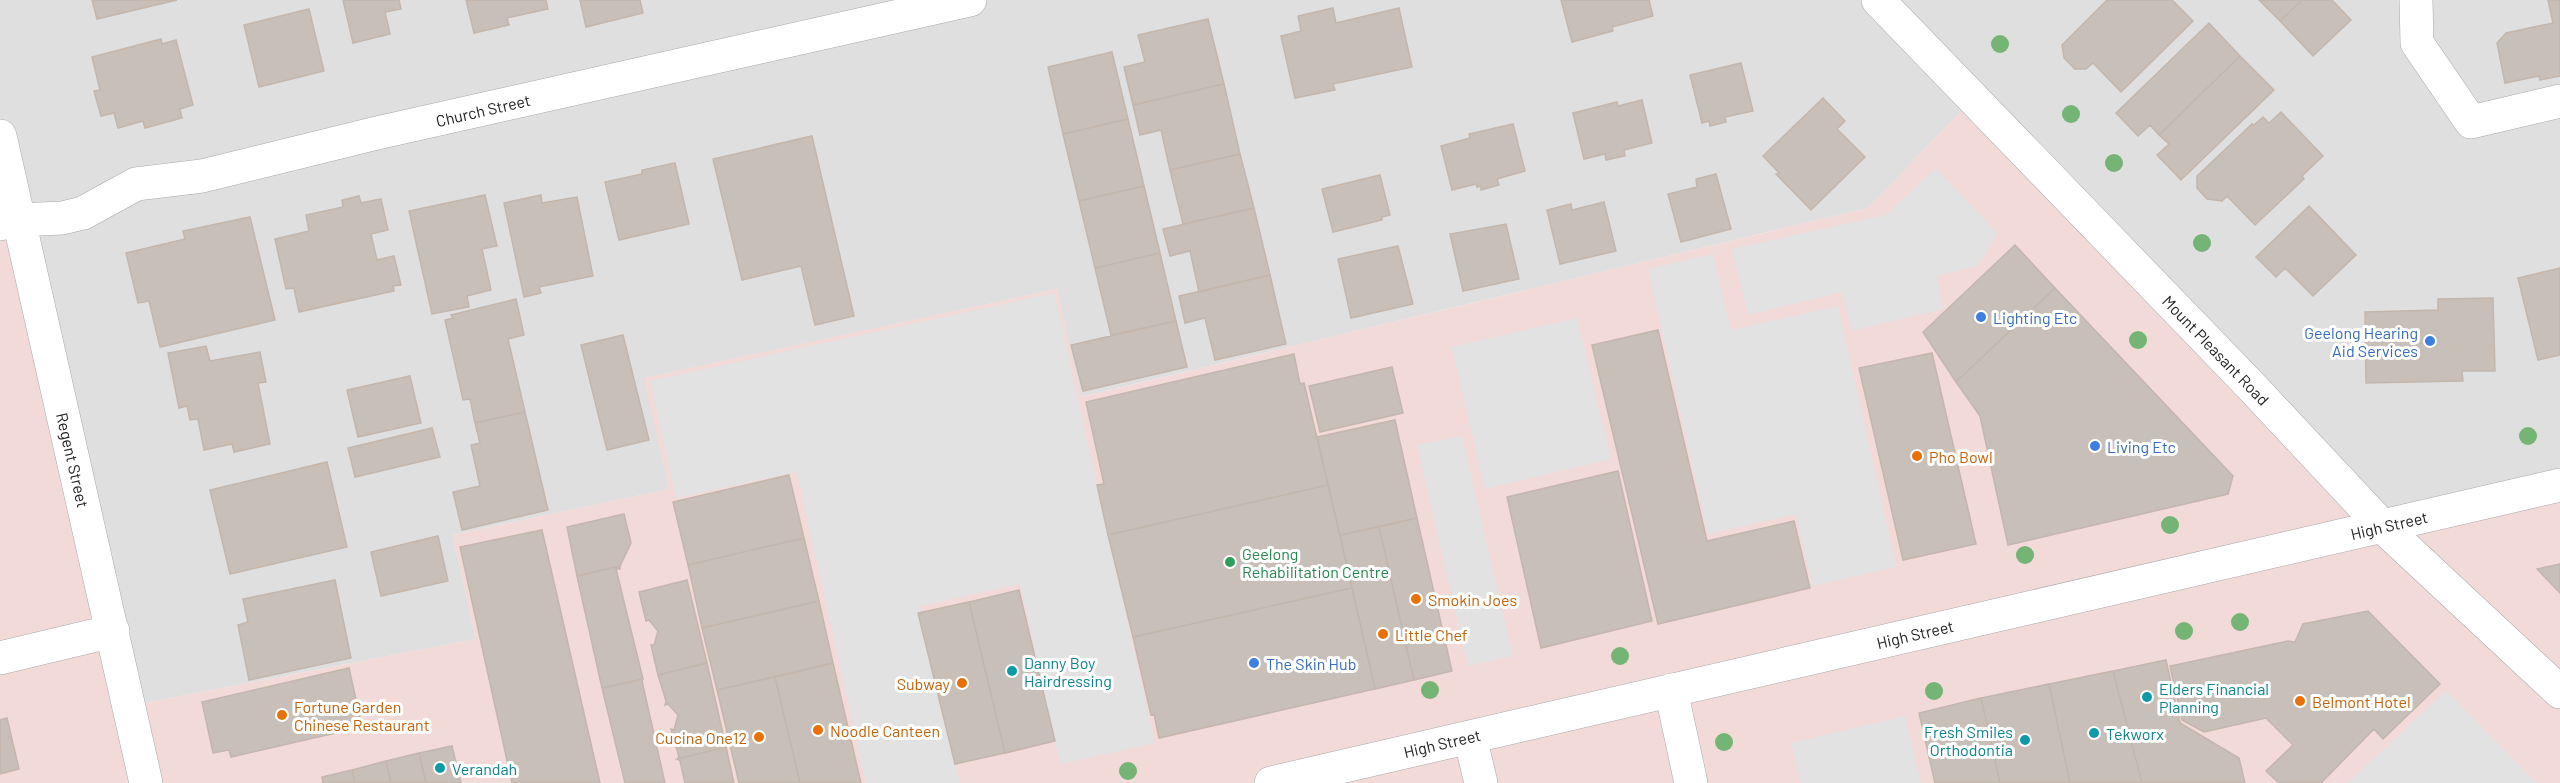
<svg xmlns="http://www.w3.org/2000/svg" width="2560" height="783" font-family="Barlow,sans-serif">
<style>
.residential{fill:#e0dfdf}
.commercial{fill:#f2dad9}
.parking{fill:#e2e2e2}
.building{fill:#c7bfb8;stroke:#c4b6ab;stroke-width:1.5}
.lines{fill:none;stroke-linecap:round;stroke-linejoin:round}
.minor-casing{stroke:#a9a9a9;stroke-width:34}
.minor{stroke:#fff;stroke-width:33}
.tree{fill:#74b475}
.shop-dot{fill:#3f7fe0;stroke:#fff;stroke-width:2}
.food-dot{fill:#e8710a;stroke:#fff;stroke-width:2}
.leisure-dot{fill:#2e9e5b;stroke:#fff;stroke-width:2}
.culture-dot{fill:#0f9aa8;stroke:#fff;stroke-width:2}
.labels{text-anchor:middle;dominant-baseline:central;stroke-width:6;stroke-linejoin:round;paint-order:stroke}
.street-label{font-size:16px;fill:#222;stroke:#fff}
.shop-label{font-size:16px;fill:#366cbe;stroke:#fff;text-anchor:start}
.food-label{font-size:16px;fill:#c56008;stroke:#fff;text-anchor:start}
.leisure-label{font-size:16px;fill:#27864d;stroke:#fff;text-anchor:start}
.culture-label{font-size:16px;fill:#0d838f;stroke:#fff;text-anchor:start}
</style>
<rect width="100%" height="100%" fill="#f2efe9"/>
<path class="residential" d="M0 0H2560V485L2383 527 1973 99 1868 208 1080 397 1057 289 645 378 669 489 453 535 476 639 129 706 0 224Z"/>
<path class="commercial" d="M1973 99 2383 527 2560 485V783H0V224L18 220 130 706 476 639 453 535 669 489 644 378 1057 289 1081 397 1868 208Z"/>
<path class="parking" d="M1936 168 1998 234 1978 266 1937 276 1943 309 1852 331 1842 292 1748 315 1732 249 1886 215Z
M1713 254 1731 330 1838 306 1896 567 1812 586 1796 514 1708 534 1648 269Z
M1054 293 1155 743 1060 764 1020 584 920 606 960 783H866L797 472 676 498 650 381Z
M1577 318 1611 459 1485 489 1452 347Z
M1462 436 1513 656 1468 666 1417 445Z
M2446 691 2537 783H2348Z
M1905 716 1921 783H1801L1791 743Z"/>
<path class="building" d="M92 0H177L97 19Z
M343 0H399L401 9 385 12 390 34 353 43Z
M466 0H546L548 9 507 18 509 25 474 33Z
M580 0H640L643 13 586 27Z
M1561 0H1649L1653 16 1612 27 1613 31 1572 42Z
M2107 0H2172L2193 21 2121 92 2093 63 2086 69H2075L2064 58 2062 45Z
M2259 0H2302L2280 21Z
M2302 0H2332L2351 20 2313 56 2280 21Z
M2548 0H2560V76L2540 80 2539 76 2505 83 2497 43 2506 33 2553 23Z
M1333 8 1336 23 1399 8 1412 67 1333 84 1335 90 1295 98 1281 36 1301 31 1298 16Z
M309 9 324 71 259 87 244 25Z
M1208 19 1224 84 1133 105 1124 67 1145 62 1138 35Z
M2209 23 2240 56 2159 135 2150 125 2138 136 2116 113Z
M161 39 162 44 176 40 193 105 180 109 182 118 145 128 143 121 118 128 114 113 101 116 94 91 100 90 92 57Z
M1112 52 1128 119 1063 134 1048 67Z
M2240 56 2274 90 2181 180 2157 155 2169 144 2159 135Z
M1741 63 1753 111 1725 117 1726 122 1710 126 1709 121 1702 123 1690 75Z
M1224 84 1240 154 1170 170 1161 130 1140 135 1133 105Z
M1823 98 1845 121 1837 129 1865 157 1811 210 1776 174 1779 173 1763 156Z
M1642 100 1652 143 1624 150 1625 156 1606 160 1605 154 1584 159 1573 113 1617 102 1618 106Z
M2281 112 2323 156 2302 176 2304 179 2255 225 2227 196 2222 201 2207 199 2197 188V176L2252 124 2254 125 2263 117 2269 123Z
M1128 119 1144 186 1079 201 1063 134Z
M1513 124 1525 171 1497 179 1499 185 1481 190V186L1477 187 1476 184 1452 190 1441 146 1470 138 1469 134Z
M812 136 854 316 815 325 801 266 742 280 713 159Z
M1240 154 1254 208 1183 224 1170 170Z
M675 163 689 224 619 240 605 182 642 174V170Z
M1716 174 1731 229 1681 242 1668 194 1697 187 1696 179Z
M1380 175 1390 215 1382 217V220L1333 232 1322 189Z
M1144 186 1160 253 1095 268 1079 201Z
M485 195 497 246 482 249 491 290 467 296 469 307 432 314 409 211Z
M541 195 542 203 577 197 593 276 539 287 541 293 524 297 504 203Z
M359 196 361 203 381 199 388 230 371 234 377 260 394 256 401 285 393 286 394 291 299 312 294 288 286 289 275 239 309 231 306 215 343 207 342 200Z
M1604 202 1616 251 1560 264 1547 210 1571 204 1572 210Z
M2309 206 2356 255 2313 296 2285 268 2276 277 2256 257Z
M1254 208 1270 275 1199 292 1190 251 1170 256 1163 229Z
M250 217 275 320 160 347 149 301 138 303 126 253 185 239 183 231Z
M1506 224 1519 279 1463 291 1450 234Z
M2015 245 2055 288 1956 382 1923 332Z
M1398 246 1413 304 1351 318 1338 259Z
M1160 253 1176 321 1111 335 1095 268Z
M2560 268V355L2538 360 2518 278Z
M1270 275 1286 344 1215 360 1205 318 1185 323 1179 296Z
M2055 288 2233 476 2228 494 2008 545 1980 416 1956 382Z
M2493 298 2495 371H2462L2463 381 2366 383 2365 312 2438 310V299Z
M516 299 524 335 508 339 525 412 475 423 470 399 463 400 445 320 453 318 451 315Z
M1176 321 1187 367 1083 391 1071 345Z
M1658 330 1707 541 1794 521 1810 588 1658 624 1592 345Z
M623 335 649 440 607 450 581 345Z
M206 346 210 361 260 352 266 382 258 383 270 444 234 452 232 444 204 450 198 419 190 420 187 406 179 408 168 353Z
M1932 353 1976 544 1903 560 1859 368Z
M1294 354 1300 384 1304 383 1328 485 1108 535 1097 485 1104 484 1086 402Z
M1392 367 1403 413 1320 432 1309 386Z
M410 376 421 423 358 437 347 390Z
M525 412 548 510 462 530 453 492 480 486 471 445 480 443 475 423Z
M1395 420 1417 518 1340 535 1317 437Z
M432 428 440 457 355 477 348 448Z
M327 462 347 547 230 574 210 490Z
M1618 471 1652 621 1541 648 1507 497Z
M789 475 804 538 688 565 673 502Z
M1328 485 1352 588 1133 637 1108 535Z
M624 514 631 543 620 566 577 576 567 527Z
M1417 518 1452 671 1414 680 1379 527Z
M1379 527 1414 680 1375 689 1340 535Z
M542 530 600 783H512L460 547Z
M438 536 448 581 381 596 371 552Z
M804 538 819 601 702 628 688 565Z
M2560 564V593L2537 569Z
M620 566V569H616L643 679 602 688 577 576Z
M335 580 351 658 249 680 238 625 248 622 243 599Z
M687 580 707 663 658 675 651 645H654L658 631 649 620 646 621 639 592Z
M1352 588 1375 689 1159 738 1154 714 1151 715 1133 637Z
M1019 590 1055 741 1005 753 969 602Z
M819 601 833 663 717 690 702 628Z
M969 602 1005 753 955 764 918 613Z
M2368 611 2440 684 2383 739 2374 729 2321 783H2279L2266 771 2293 745 2266 718 2204 732 2182 720 2170 666 2288 641 2295 642 2303 624Z
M2166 660 2180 723 2239 758 2245 783H2142L2113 671Z
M707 663 726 747 677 759 679 757 671 729 674 730 678 715 668 704 665 705 666 701 658 675Z
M833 663 861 783H800L775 677Z
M349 668 362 727 231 757 229 750 213 753 202 702Z
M2113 671 2142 783H2070L2049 684Z
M775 677 800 783H739L717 690Z
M643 679 642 681 665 783H625L602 688Z
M2049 684 2070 783H2000L1981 698Z
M1981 698 2000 783H1935L1919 713Z
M7 718 19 769 0 774V720Z
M452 746 461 783H426L419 753Z
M726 747 734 783H685L680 761 677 759Z
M419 753 426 783H391L386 761Z
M386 761 391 783H355L352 770Z
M352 770 355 783H323L322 777Z"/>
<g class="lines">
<defs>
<path id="minor" d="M1878 0 2251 386 2383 527 2560 692
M2416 0 2417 43 2471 122 2560 101
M0 136 146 783
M0 224 18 220 62 218 83 213 136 184 202 176 377 133 970 0
M0 658 113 631
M1671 690 1691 783
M1470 737 1481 783
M1271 783 2560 485"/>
</defs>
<use href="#minor" class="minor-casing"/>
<use href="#minor" class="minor"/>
</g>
<g class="tree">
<circle cx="2000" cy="44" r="9"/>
<circle cx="2071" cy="114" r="9"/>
<circle cx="2114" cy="163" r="9"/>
<circle cx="2202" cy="243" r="9"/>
<circle cx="2138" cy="340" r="9"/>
<circle cx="2528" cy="436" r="9"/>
<circle cx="2170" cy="525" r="9"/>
<circle cx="2025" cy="555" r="9"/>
<circle cx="2240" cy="622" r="9"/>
<circle cx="2184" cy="631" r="9"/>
<circle cx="1620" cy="656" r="9"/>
<circle cx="1430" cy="690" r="9"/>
<circle cx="1934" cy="691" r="9"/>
<circle cx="1724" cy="742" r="9"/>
<circle cx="1128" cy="771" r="9"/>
</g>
<g class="shop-dot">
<circle cx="1981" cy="317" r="6"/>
<circle cx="2430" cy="341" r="6"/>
<circle cx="2095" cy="446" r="6"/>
<circle cx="1254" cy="663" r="6"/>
</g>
<g class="food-dot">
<circle cx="1917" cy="456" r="6"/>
<circle cx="1416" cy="599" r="6"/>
<circle cx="1383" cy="634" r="6"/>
<circle cx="962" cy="683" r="6"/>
<circle cx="2300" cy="701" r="6"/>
<circle cx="282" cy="715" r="6"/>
<circle cx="818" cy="730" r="6"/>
<circle cx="759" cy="737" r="6"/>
</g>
<circle class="leisure-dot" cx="1230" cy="562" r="6"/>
<g class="culture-dot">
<circle cx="1012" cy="671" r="6"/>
<circle cx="2147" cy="697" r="6"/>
<circle cx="2094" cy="733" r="6"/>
<circle cx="2025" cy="740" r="6"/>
<circle cx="440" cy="768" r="6"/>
</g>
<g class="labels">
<g class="street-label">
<text transform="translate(483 110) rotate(-13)">Church Street</text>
<text transform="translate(2216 350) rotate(46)">Mount Pleasant Road</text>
<text transform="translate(73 460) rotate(77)">Regent Street</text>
<text transform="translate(2389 525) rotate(-13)">High Street</text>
<text transform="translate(1915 634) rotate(-13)">High Street</text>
<text transform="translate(1442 743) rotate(-13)">High Street</text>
</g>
<g class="shop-label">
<text x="1993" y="317">Lighting Etc</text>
<text x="2418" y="332" text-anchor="end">Geelong Hearing<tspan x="2418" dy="18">Aid Services</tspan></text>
<text x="2107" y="446">Living Etc</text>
<text x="1266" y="663">The Skin Hub</text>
</g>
<g class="food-label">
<text x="1929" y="456">Pho Bowl</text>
<text x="1428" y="599">Smokin Joes</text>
<text x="1395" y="634">Little Chef</text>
<text x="950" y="683" text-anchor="end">Subway</text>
<text x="2312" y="701">Belmont Hotel</text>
<text x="294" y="706">Fortune Garden<tspan x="294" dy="18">Chinese Restaurant</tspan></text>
<text x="830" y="730">Noodle Canteen</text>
<text x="747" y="737" text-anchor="end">Cucina One12</text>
</g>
<g class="leisure-label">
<text x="1242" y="553">Geelong<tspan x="1242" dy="18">Rehabilitation Centre</tspan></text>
</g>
<g class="culture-label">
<text x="1024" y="662">Danny Boy<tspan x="1024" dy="18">Hairdressing</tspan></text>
<text x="2159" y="688">Elders Financial<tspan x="2159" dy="18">Planning</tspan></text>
<text x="2013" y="731" text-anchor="end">Fresh Smiles<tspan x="2013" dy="18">Orthodontia</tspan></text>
<text x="2106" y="733">Tekworx</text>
<text x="452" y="768">Verandah</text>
</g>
</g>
</svg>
